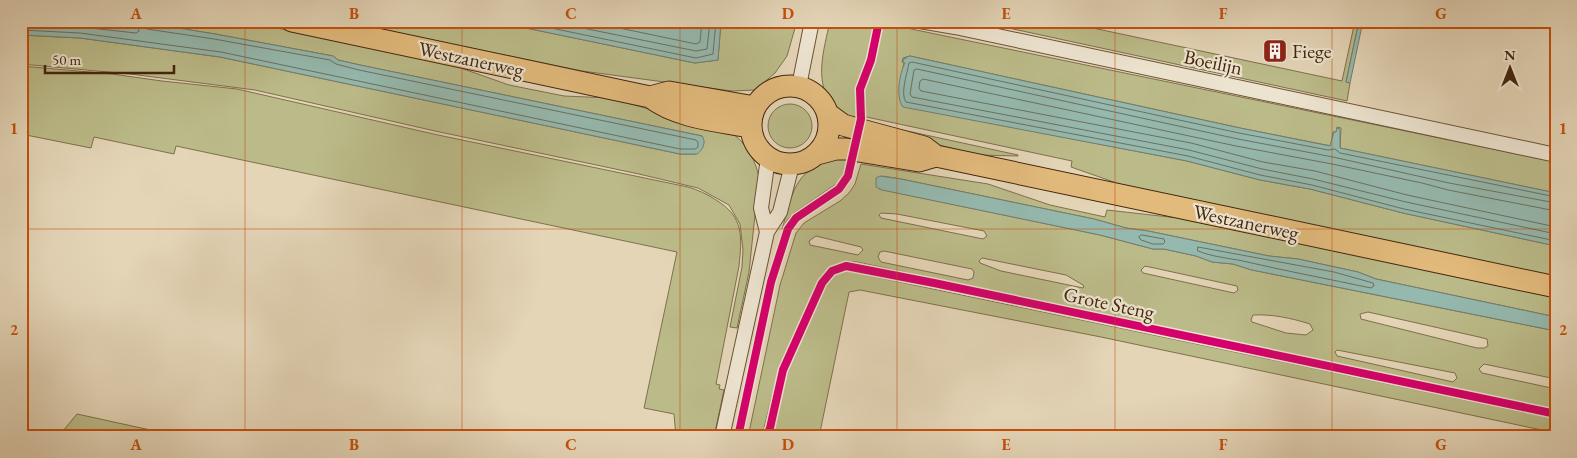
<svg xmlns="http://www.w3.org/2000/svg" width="1577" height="458" font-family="'EB Garamond',serif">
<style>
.green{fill:#bbbb89;stroke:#7f704b;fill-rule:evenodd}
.water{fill:#95b9af;stroke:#747e6e}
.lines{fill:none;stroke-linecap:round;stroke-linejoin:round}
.shore{stroke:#6c705e;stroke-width:1}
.minor-casing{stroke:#6b5238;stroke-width:16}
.primary-casing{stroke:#43260d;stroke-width:23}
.minor{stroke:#ede4d0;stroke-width:14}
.primary{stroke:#e2ba7c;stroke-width:21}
.cycleway-casing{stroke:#ede4d0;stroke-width:11}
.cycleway{stroke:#d6006c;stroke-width:8}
.grid{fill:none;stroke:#c74f0c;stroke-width:1;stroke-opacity:0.55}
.labels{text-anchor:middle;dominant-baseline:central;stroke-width:4.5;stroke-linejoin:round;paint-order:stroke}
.poi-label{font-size:20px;fill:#43260d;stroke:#ede4d0;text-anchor:start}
.street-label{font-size:20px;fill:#43260d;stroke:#ede4d0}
.neatline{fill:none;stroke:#c74f0c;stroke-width:2}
.grid-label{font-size:16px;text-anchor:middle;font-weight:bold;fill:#c74f0c}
</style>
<rect width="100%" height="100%" fill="#e4d5b7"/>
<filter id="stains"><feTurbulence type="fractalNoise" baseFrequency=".004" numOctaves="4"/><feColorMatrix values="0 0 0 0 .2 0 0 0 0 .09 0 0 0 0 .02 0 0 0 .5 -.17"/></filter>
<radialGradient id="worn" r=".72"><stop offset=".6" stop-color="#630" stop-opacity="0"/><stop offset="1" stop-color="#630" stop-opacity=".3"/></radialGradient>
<path class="green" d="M135 21H244L455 66 509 85 564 96 610 98 730 132C746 142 755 159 759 177L749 272 737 328 730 327 742 267 743 250 740 224 729 205 698 188 639 174 435 131 255 90 130 74 21 64V35L80 38 220 57 680 154H696L704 142 702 136 360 65 338 60 333 56 215 34Z
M340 21H492L695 63 718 60 721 21H797L787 56 775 73 755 90 732 91 582 71Z
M830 21H889L895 25 916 30 1556 162V193L1340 148 1341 128 1337 127 1336 132H1333L1331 146 1240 128 910 56 903 58 902 62 904 63 902 72 933 112 1187 161 1260 180 1310 189 1403 213 1556 246V277L1128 187 1071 167 1072 161 857 115 855 123C849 118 842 114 836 109 812 85 824 50 830 21Z
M976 21H1060L1342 81 1355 21H1359L1346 82 1350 83 1347 101Z
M21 66 112 74 162 81 237 89 438 135 688 187C698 190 707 194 716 200 744 217 742 236 739 266L716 384 720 385 719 389 724 390 714 437H676L674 414 644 408 677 252 176 146 174 154 94 137 91 148 21 134Z
M768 126a22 22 0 1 1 44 0a22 22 0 1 1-44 0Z
M875 124 1018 155V156L978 155 896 134Z
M848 157 844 173 839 182 794 213 788 219 782 229C791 201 792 174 825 162 832 159 841 159 848 157Z
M861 164 988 184 1050 205 1105 217 1107 210 1178 218 1556 297V317L1376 279 1358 272 1335 267 1298 259 1269 256 1148 231 1126 228 1094 219 901 179 882 176 879 189 1100 235 1153 249H1164L1196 256 1212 262 1233 264 1252 270 1556 331V379L1484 364 1479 369 1482 373 1556 389V410L857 262C842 260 831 265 821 276L780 365 763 432 760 437H748L780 285 796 233 804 223 840 201 849 193 855 184ZM881 213 897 214 984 231 987 236 983 239 881 218 879 215ZM816 236 861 247 863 250 858 255 810 245 809 241ZM884 251 972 269 974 272 973 278 968 280 881 262 878 257 880 252ZM982 258 1066 275 1083 285 1084 287 1083 288 1001 271 980 263 979 261ZM1145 266 1237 286 1238 290 1234 293 1143 273 1141 270ZM1368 312 1479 337 1487 339 1488 346 1484 348H1477L1361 319 1360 314ZM1253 315C1272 314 1291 318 1310 324L1313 330 1306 335 1286 333 1252 322 1251 320ZM1337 350 1455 373 1457 378 1453 382 1337 356 1335 352Z
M847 271 1556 419V433L1101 337 860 290 849 292 819 437H771L787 372 795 352 827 283 837 273Z
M77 414 155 431 157 437H58Z"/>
<path class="water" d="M21 21H135L215 34 333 56 338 60 360 65 702 136C707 142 702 151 697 154H680L220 57 80 38 21 35Z
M492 21H721L718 60 695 63Z
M1359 21H1363L1350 83 1346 82Z
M910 56 1240 128 1330 146 1334 132H1336L1337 128 1340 129V148L1556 193V246L1403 213 1310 189 1260 180 1187 161 903 107C895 97 900 72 905 63L903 62 904 58 906 59V57Z
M880 176 901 179 1094 219 1126 228 1148 231 1269 256 1298 259 1335 267 1358 272 1376 279 1556 317V331L1252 270 1233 264 1212 262 1196 256 1164 249H1153L1100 235 882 190 876 187V178Z"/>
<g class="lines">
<path class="shore" d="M517 21 696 58 713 54 716 21
M548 21 696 51 707 49 710 21
M586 21 696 44 700 42 702 21
M21 24 81 27 136 33 139 31 136 21
M21 30 80 33 221 52 680 149H695L698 147V142L696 140 359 70 336 64 330 60 214 39 147 29 143 26 142 21
M1556 197 1340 153 1335 149 1328 150 1239 133 912 62 909 63C907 74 900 94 906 102L1188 156 1260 175 1312 185 1404 209 1556 241
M1556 203 1449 183 1333 157 1238 139 917 69 914 70 910 94 912 97 1189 150 1262 169 1313 179 1406 202 1556 234
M1556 211 1448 190 1422 183 1332 164 1236 146 923 79 920 81 919 88 921 91 1191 143 1263 162 1315 171 1407 195 1556 227
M1142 235 1164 239 1165 242 1163 244H1153L1141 240 1139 237Z
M1198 247 1334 272 1373 283 1374 286 1371 288C1329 279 1285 271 1243 261 1228 258 1213 257 1198 251Z"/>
<defs>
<path id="minor" d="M920 21 955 27 1556 155
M799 86 812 21
M767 232 761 208 768 158
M722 437 767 232 780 212 792 165"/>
<path id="primary" d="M292 21 650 97C677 118 718 121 751 127
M751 125a39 39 0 1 1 78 0a39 39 0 1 1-78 0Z
M650 97 669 92 755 107
M828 114 843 125 924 147 936 156 1556 287
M817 154 836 149H846L919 161 936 156"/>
</defs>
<use href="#minor" class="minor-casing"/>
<use href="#primary" class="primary-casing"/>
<use href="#minor" class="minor"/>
<use href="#primary" class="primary"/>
<defs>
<path id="cycleway" d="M738 437 771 282 788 229 796 218 839 189 848 176 861 119 860 89 871 60 879 21
M766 437 770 428 783 370 822 283 832 271 846 266 934 283 1556 414"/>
</defs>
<use href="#cycleway" class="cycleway-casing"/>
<use href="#cycleway" class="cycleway"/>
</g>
<path class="grid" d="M245 21V437M462 21V437M680 21V437M897 21V437M1115 21V437M1332 21V437M21 229H1556"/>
<defs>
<symbol id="building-square" viewBox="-11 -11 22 22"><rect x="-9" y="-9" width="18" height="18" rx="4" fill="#8f2418" stroke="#ede4d0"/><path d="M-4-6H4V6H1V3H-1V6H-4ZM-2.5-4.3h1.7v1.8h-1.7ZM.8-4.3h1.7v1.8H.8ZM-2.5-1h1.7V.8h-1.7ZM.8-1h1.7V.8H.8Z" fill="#fff"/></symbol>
</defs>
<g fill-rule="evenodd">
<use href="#building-square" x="1261" y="37" width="28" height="28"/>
</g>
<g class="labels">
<g class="poi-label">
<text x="1292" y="51">Fiege</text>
</g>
<g class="street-label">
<text transform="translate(471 59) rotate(12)">Westzanerweg</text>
<text transform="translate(1213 62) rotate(12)">Boeilijn</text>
<text transform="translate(1246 222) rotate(12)">Westzanerweg</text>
<text transform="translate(1109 303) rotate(12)">Grote Steng</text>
</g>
</g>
<rect width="1577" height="458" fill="none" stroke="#e4d5b7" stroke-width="55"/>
<g transform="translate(1510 68)" stroke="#ede4d0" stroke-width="4" paint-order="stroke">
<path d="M0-4L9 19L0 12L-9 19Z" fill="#43260d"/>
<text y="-8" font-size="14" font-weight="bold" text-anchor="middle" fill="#43260d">N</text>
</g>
<path d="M45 65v8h129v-8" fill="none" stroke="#43260d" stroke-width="2.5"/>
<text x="52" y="65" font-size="15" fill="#43260d" stroke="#ede4d0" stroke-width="4" paint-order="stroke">50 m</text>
<rect x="28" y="28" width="1522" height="402" class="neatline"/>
<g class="grid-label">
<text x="136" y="19">A</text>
<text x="354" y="19">B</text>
<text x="571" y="19">C</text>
<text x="788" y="19">D</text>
<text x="1006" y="19">E</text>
<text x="1223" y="19">F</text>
<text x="1441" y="19">G</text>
<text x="14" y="134">1</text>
<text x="1563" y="134">1</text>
<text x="14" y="335">2</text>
<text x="1563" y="335">2</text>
<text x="136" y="450">A</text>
<text x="354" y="450">B</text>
<text x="571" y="450">C</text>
<text x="788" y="450">D</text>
<text x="1006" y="450">E</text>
<text x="1223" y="450">F</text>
<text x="1441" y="450">G</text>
</g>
<rect width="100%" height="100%" filter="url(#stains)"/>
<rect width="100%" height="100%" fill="url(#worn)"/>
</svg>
